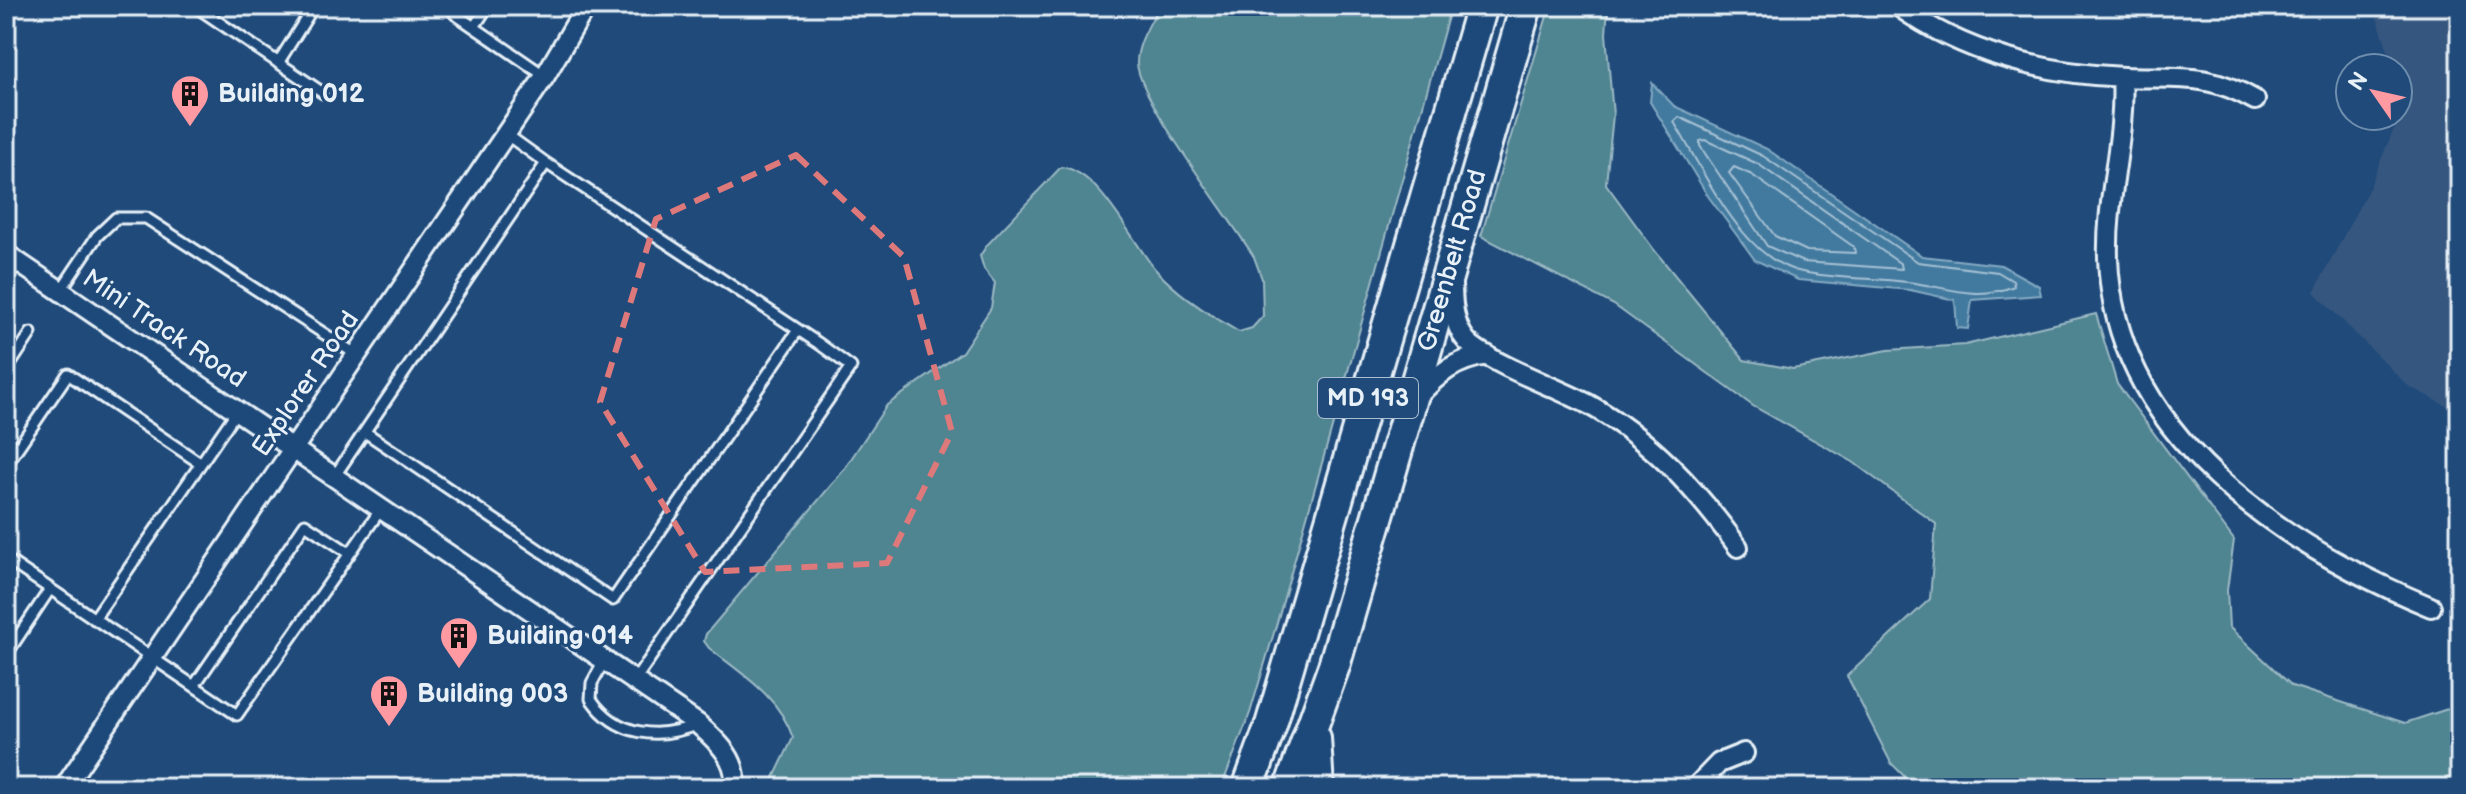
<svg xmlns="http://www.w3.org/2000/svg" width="2466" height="794" font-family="'Balsamiq Sans',sans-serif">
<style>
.built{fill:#36567f}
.green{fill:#508491;stroke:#9cbac4;stroke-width:2}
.water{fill:#437a9f;stroke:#85aac3;stroke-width:2}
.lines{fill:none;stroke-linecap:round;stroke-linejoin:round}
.shore{stroke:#a6c1d4;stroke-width:2}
.service-casing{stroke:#e8f1f8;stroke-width:15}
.minor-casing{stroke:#e8f1f8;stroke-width:24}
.primary-casing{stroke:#e8f1f8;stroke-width:36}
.service{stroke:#1f4a7a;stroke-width:9}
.minor{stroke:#1f4a7a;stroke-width:18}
.primary{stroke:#1f4a7a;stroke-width:30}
.marked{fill:none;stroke:#dd787b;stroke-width:6;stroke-dasharray:16 10;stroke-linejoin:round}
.labels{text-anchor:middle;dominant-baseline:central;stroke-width:6;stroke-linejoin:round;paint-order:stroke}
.shield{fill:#1f4a7a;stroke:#acbfd2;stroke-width:2}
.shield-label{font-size:24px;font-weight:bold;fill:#e8f1f8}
.poi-label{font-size:26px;font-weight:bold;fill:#e8f1f8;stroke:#1f4a7a;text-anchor:start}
.street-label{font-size:26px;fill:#e8f1f8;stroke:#1f4a7a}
</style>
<rect width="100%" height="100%" fill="#1f4a7a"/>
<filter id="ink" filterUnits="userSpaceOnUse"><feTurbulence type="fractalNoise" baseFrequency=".0125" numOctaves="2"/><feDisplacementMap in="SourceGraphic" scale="16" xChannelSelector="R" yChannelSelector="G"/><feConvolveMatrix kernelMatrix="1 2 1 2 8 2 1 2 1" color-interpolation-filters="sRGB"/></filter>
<g filter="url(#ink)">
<path class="built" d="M2373 6H2460V413L2408 386 2314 292 2370 186 2405 102 2398 68H2394Z"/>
<path class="green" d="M1159 6H1451L1276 626 1250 713 1221 788H769L793 738C779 696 742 674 709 648L704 641 706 634 843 471 887 405 962 352 991 308 995 283 984 269 980 256 987 245 1061 167C1099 170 1132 242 1155 269 1176 293 1211 316 1239 332L1252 328 1263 316 1262 279 1254 257C1231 219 1138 99 1137 63 1137 43 1150 24 1159 6Z
M1550 6H1608L1606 34 1613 115 1606 184 1655 251 1744 360 1793 369 1888 350 1965 345 2096 314 2117 384 2234 540 2227 590 2229 627 2292 686 2405 723 2460 705V788H1916L1891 763 1847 676 1930 599 1936 524 1853 462 1753 406 1614 305 1481 236Z"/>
<path class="water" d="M1652 83 1674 106 1767 149 1922 256 2001 265 2039 286 2041 295 1972 300 1968 329 1957 328 1955 300 1910 290 1798 280 1755 260 1708 196 1650 102Z"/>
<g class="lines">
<path class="shore" d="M1679 117 1763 156 1918 262 1998 272 2013 281 2014 286C1976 302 1945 286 1907 282 1873 278 1836 279 1802 272 1742 260 1704 171 1674 122Z
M1705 140 1758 164 1901 264 1902 269 1803 262 1767 246 1700 146V141Z
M1734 167 1752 175 1854 247 1855 253 1807 251 1775 236 1729 173Z"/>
<defs>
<path id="service" d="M195 6 323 93
M451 6 455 14 545 76
M474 27 488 6
M278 63 314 6
M506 134 546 163
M61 290 97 236 116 218H146L357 355
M6 371 31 333
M365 432 613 600 798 330
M6 465 68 374 200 463
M334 477 546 163 818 343 851 367 635 680
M6 559 237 715 381 509
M94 619 237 411
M6 655 50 589
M605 659 592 683 591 699C617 737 659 740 698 724
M194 686 305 524 348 552
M6 785 11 788"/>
<path id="minor" d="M1898 6C1963 53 2044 74 2124 77 2179 79 2206 72 2255 100
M2122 77C2126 138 2106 196 2108 258 2114 435 2283 546 2431 607
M6 254 698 724C717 741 740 761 734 788
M1452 284C1452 305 1454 332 1472 346 1499 367 1555 387 1588 404 1651 439 1696 489 1738 547
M1417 397C1439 373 1455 360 1487 355
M64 788 545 76 586 6
M1695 788 1719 763 1744 753"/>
<g id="primary">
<path d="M1315 738 1318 788"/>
<path d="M1248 788 1271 725 1482 6"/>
<path id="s1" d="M1290 788 1334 666 1526 6"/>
</g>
</defs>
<use href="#service" class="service-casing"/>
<use href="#minor" class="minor-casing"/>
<use href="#primary" class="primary-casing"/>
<use href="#service" class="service"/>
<use href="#minor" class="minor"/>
<use href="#primary" class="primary"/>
</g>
</g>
<path class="marked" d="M796 155 904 257 952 432 887 563 705 572 600 402 656 219Z"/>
<defs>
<symbol id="building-pin" viewBox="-11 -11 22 30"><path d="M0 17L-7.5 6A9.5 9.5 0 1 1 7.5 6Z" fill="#ff9aa2" stroke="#1f4a7a"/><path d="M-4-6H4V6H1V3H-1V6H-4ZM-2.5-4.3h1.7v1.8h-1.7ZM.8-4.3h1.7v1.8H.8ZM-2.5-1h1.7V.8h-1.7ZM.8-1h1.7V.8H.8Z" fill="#111"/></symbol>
</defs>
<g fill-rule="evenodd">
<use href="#building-pin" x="168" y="72" width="44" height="60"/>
<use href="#building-pin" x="437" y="614" width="44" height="60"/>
<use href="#building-pin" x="367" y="672" width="44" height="60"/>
</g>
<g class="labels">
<rect class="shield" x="1318" y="378" width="100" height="40" rx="6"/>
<g class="shield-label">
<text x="1368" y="398">MD 193</text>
</g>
<g class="poi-label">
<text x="218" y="94">Building 012</text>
<text x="487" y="636">Building 014</text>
<text x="417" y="694">Building 003</text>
</g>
<g class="street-label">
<text stroke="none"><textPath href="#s1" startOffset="552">Greenbelt Road</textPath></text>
<text transform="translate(164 329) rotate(34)">Mini Track Road</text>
<text transform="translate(306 384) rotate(-56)">Explorer Road</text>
</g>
</g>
<rect width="2466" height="794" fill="none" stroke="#1f4a7a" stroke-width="32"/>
<rect x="16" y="16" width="2434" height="762" fill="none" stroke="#e8f1f8" stroke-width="3" filter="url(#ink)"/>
<g transform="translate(2374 92) rotate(304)"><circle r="38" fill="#1f4a7a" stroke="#6f8dac" stroke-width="2"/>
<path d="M0-6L14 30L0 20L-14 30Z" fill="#ff9aa2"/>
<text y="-12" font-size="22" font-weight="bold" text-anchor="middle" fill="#e8f1f8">N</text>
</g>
</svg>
